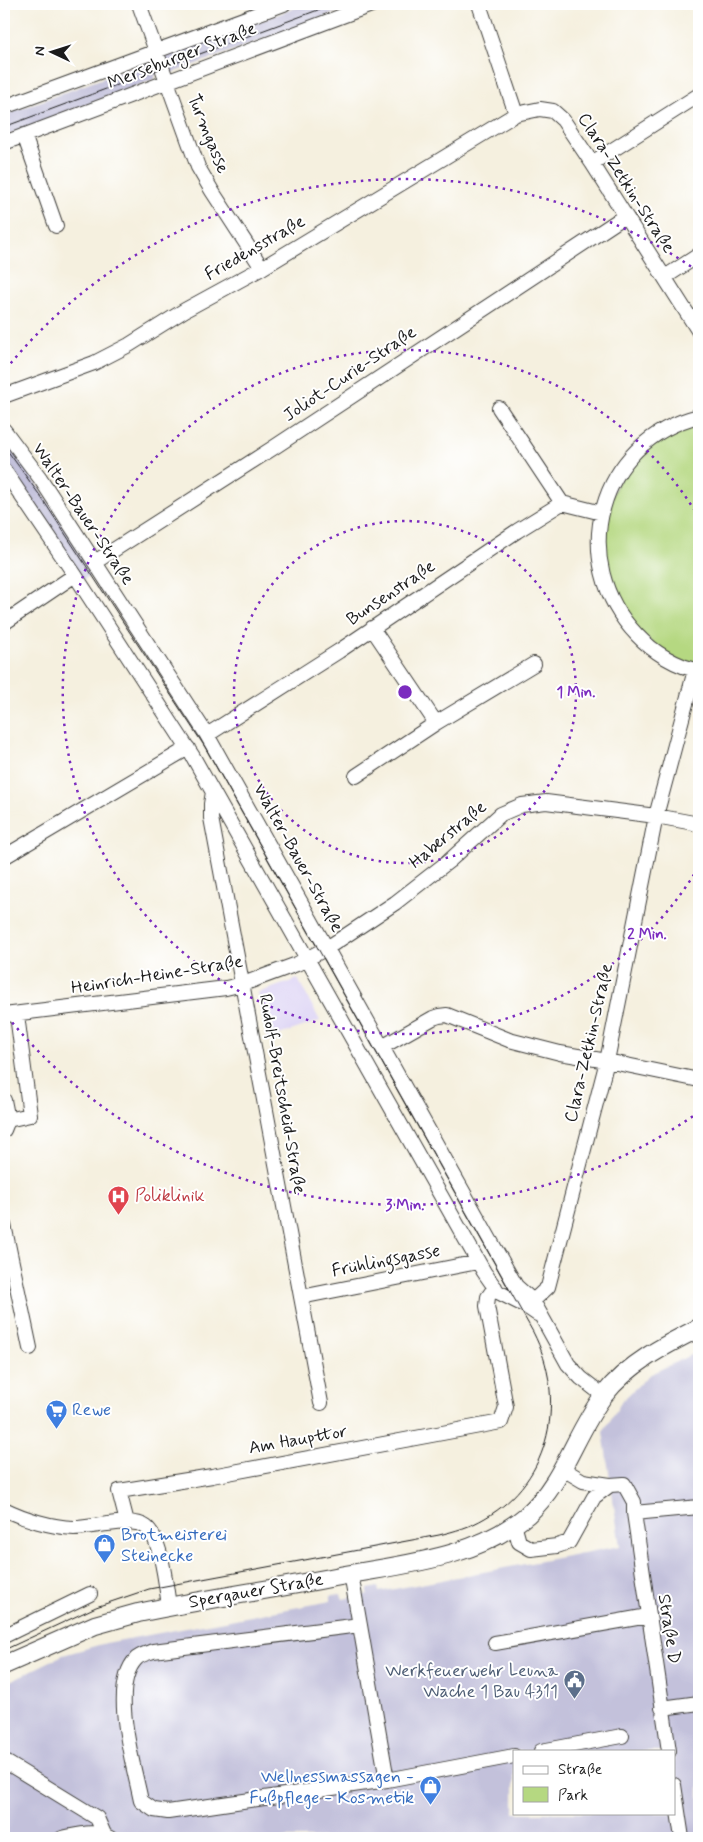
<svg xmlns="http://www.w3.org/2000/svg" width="703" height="1842" font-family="Mynerve,sans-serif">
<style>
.built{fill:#ded5f5}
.industrial{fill:#c3c1db;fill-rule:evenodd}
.green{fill:#b5d881;stroke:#687a4e}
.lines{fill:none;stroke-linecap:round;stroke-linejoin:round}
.minor-casing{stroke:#3d3c39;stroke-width:16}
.major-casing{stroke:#3d3c39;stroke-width:20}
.minor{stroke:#fff;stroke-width:14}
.major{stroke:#fff;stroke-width:18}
.tram{stroke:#1c1c1c;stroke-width:1}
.ring{fill:none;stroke:#7b2cbf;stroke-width:2.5;stroke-dasharray:2.5 5}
.labels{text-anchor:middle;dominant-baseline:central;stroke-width:4;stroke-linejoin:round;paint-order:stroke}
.street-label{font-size:18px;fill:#1c1c1c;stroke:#fff}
.health-label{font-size:18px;fill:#be3a42;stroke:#fff;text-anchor:start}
.shop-label{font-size:18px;fill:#366cbe;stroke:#fff;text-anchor:start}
.service-label{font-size:18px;fill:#4e5e75;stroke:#fff;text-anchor:end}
.centre{fill:#7b2cbf;stroke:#fff;stroke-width:2.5}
.ring-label{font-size:15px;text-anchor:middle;font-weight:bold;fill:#7b2cbf;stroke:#fff;stroke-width:4;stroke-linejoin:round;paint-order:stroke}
</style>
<rect width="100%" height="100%" fill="#fff"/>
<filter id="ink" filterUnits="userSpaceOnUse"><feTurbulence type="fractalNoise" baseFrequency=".02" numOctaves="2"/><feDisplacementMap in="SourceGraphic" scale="10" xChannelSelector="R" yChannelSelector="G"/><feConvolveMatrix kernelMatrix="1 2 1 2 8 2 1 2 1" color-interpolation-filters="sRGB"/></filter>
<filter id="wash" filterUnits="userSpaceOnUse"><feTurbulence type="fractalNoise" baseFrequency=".0096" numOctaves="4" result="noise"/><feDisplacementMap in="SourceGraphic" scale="20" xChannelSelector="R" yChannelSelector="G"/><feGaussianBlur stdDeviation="1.12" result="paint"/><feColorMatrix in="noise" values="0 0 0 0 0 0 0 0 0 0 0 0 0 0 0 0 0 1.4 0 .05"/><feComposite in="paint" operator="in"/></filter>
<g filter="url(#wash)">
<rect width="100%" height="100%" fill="#f5f0df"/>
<path class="built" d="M298 979 320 1021 267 1039 258 993Z"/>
<path class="industrial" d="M306 4H359L172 73 168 70 155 75V79L4 137V115L149 61 151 64 163 59 164 56Z
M4 438 29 472 95 572 83 580 4 463Z
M699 1351V1838H4V1684L63 1655 106 1643 331 1601V1595L341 1594 343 1599 368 1594V1589L378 1587 379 1592 620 1546 603 1432 622 1401 649 1375ZM514 1751H674V1813H514Z"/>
<path class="green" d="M699 416V670L678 663 623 620 598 549 599 525 629 458Z"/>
</g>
<g filter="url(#ink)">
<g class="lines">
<defs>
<path id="minor" d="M139 4 198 167 212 191 262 268
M479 4 516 114
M4 107 284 4
M24 135 56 226
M4 143 374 4
M592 163 699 95
M665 277 699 255
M4 396 94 363 129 345 185 310 262 268 516 114 540 109 553 111 563 120 592 163 699 332
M499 408 562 503
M699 416C598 441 566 561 637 635 652 651 678 668 699 670
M4 430 40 478 207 735 516 1286 533 1301 568 1364 581 1378 604 1396
M4 470 75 575 192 755 484 1272 498 1292 524 1305 537 1314
M95 562 273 448 625 216
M4 623 75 575
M436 723 534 664
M207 735 339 651 517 531 562 503 602 513
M356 776 436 723 372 628
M213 792 211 804V818L321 1403
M4 857 188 748
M4 1015 226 988 243 984 297 964 327 948 395 903 449 861 501 814 522 805 546 802 656 816 699 824
M382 1047 433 1018 439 1016 447 1015 509 1040 560 1053 607 1061 699 1080
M4 1100 8 1120
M4 1130 8 1120 30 1115 17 1015
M4 1225 30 1348
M301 1297 478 1262
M533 1301 548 1287 607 1061 656 816 695 670
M563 1469 583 1481 610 1485 624 1484 634 1502V1513L699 1507
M4 1509C24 1519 51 1527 74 1528 92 1528 131 1516 146 1527 162 1539 166 1587 169 1606
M634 1513 669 1751
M127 1522 119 1491 212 1476 501 1422 506 1407 487 1306 488 1297 495 1287
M514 1524 519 1542 531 1549 557 1546 569 1542 594 1497 610 1485
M351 1574 387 1780
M360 1625 153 1651C148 1653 139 1655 136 1659 109 1687 134 1765 141 1801L154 1810 168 1812 387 1780 514 1756
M4 1636 90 1594
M495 1643 648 1616
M662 1708 699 1703
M541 1751 622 1736
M4 1761 97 1818 104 1834
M674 1785 682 1838
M62 1838C78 1835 95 1829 110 1838"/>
<path id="major" d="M4 1665 95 1625 138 1613C204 1599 270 1590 335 1577 400 1564 474 1560 527 1515 564 1482 575 1433 604 1395 628 1364 665 1345 699 1328"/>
</defs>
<use href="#minor" class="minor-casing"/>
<use href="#major" class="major-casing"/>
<use href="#minor" class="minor"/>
<use href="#major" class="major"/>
<path class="tram" d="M4 127 334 4
M4 446 41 497 205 747 533 1332C567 1398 552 1480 485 1518 470 1527 455 1531 439 1535L149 1589 96 1607 4 1650"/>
</g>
</g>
<g class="ring">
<circle cx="405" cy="692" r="171"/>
<path d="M698 868A342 342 0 1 1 698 516"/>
<path d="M699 1112A513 513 0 0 1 6 1015M6 369A513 513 0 0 1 699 272"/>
</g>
<defs>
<symbol id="hospital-pin" viewBox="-11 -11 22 30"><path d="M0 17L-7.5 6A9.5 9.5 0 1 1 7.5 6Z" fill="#e0444e" stroke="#fff"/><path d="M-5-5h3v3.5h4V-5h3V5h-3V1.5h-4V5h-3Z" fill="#fff"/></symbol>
<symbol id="supermarket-pin" viewBox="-11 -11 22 30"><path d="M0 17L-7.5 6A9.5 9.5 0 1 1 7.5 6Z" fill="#3f7fe0" stroke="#fff"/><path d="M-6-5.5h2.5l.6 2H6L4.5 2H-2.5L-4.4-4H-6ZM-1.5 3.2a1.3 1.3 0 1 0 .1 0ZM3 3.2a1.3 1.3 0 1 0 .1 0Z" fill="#fff"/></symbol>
<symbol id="shop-pin" viewBox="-11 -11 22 30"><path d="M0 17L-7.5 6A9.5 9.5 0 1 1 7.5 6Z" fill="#3f7fe0" stroke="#fff"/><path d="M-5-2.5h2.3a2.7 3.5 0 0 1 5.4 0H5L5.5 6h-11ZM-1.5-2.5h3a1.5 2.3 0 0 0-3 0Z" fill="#fff"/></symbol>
<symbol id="civic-pin" viewBox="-11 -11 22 30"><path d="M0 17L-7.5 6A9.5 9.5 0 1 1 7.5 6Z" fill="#5c6f8a" stroke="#fff"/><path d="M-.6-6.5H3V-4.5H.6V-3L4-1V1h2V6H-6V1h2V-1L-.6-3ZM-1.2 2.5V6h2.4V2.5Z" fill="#fff"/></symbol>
</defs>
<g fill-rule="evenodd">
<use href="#hospital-pin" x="106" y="1184" width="25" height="34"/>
<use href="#supermarket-pin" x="44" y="1398" width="25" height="34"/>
<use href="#shop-pin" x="92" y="1532" width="25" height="34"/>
<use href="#civic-pin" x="562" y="1668" width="25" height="34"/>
<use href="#shop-pin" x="418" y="1774" width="25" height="34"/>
</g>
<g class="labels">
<g class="street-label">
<text transform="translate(182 56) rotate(-21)">Merseburger Straße</text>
<text transform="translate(208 134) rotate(68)">Turmgasse</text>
<text transform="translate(626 183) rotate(57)">Clara-Zetkin-Straße</text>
<text transform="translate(255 248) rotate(-30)">Friedensstraße</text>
<text transform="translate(350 374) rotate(-34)">Joliot-Curie-Straße</text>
<text transform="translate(83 514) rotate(56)">Walter-Bauer-Straße</text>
<text transform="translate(391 593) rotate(-34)">Bunsenstraße</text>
<text transform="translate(448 835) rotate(-40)">Haberstraße</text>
<text transform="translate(298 858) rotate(61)">Walter-Bauer-Straße</text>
<text transform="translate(157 975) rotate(-9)">Heinrich-Heine-Straße</text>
<text transform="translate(589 1043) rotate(-77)">Clara-Zetkin-Straße</text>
<text transform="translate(282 1094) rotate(80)">Rudolf-Breitscheid-Straße</text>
<text transform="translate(386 1261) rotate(-11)">Frühlingsgasse</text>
<text transform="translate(298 1440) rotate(-10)">Am Haupttor</text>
<text transform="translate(256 1591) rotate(-10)">Spergauer Straße</text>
<text transform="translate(669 1629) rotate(81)">Straße D</text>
</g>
<g class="health-label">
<text x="135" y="1196">Poliklinik</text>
</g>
<g class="shop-label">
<text x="72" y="1410">Rewe</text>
<text x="121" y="1535">Brotmeisterei<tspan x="121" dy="21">Steinecke</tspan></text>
<text x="414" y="1777" text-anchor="end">Wellnessmassagen -<tspan x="414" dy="21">Fußpflege - Kosmetik</tspan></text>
</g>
<g class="service-label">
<text x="558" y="1671">Werkfeuerwehr Leuna<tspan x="558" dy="21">Wache 1 Bau 4311</tspan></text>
</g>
</g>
<circle cx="405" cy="692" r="8" class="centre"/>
<g class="ring-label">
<text x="576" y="697">1 Min.</text>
<text x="647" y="939">2 Min.</text>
<text x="405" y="1210">3 Min.</text>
</g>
<rect width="703" height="1842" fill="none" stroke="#fff" stroke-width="20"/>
<rect x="513" y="1750" width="162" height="65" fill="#ffffff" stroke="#a4a4a4"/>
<rect x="523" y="1766" width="25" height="8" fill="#ffffff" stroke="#a4a4a4"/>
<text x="558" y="1774" font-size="15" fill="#1c1c1c">Straße</text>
<rect x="523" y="1787" width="25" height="15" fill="#b5d881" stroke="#a4a4a4"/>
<text x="558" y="1800" font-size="15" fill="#1c1c1c">Park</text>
<g transform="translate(52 52) rotate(274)" stroke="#ffffff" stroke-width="4" paint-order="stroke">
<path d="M0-4L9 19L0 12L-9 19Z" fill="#1c1c1c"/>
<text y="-8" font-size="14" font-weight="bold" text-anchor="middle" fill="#1c1c1c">N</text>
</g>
</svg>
